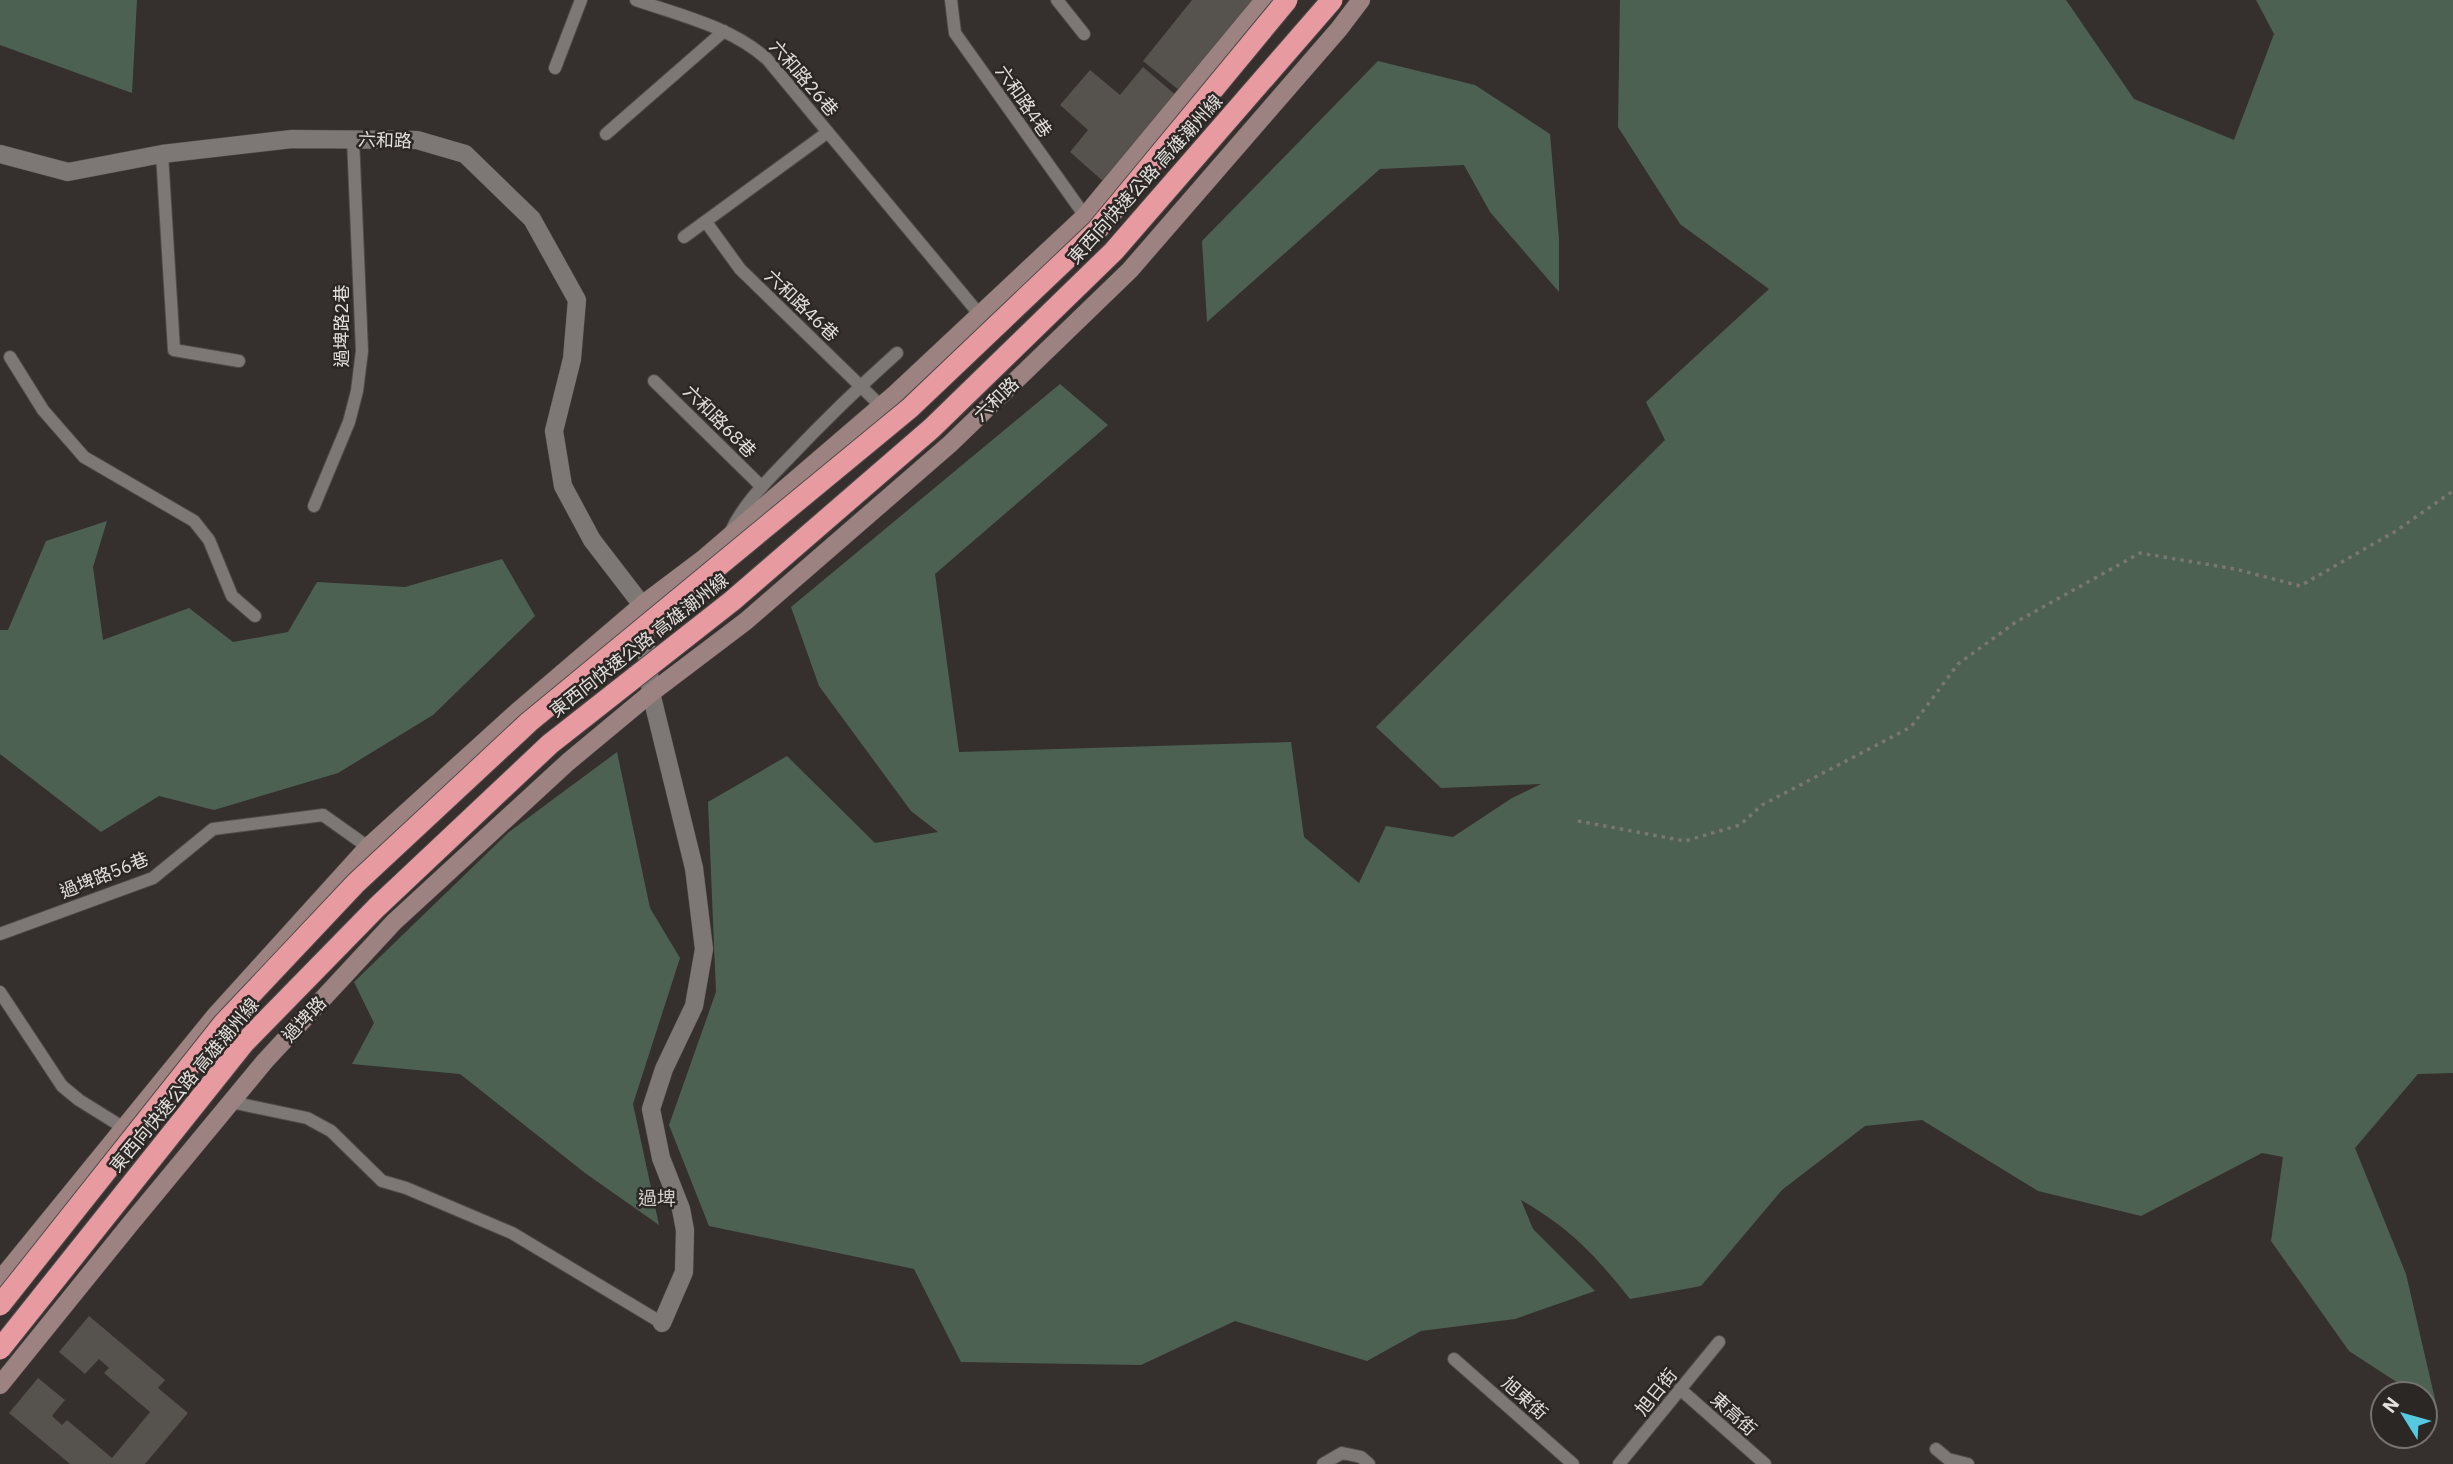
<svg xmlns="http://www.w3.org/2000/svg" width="2453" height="1464" font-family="'IBM Plex Sans','Noto Sans TC',sans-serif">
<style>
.green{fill:#4d6153}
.building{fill:#56524e}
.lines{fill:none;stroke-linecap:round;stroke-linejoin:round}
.lane-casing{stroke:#4f4c4a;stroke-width:14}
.street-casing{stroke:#4f4c4a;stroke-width:19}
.secondary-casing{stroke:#4f4c4a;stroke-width:19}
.path{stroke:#7a7673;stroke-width:3.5;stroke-dasharray:3.5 5;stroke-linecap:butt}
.lane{stroke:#7d7875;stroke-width:12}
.street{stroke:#7d7875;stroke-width:18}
.secondary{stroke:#9d8282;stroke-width:18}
.highway-bridge-casing{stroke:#4f4c4a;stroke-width:23;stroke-linecap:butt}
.highway-bridge{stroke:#e89aa1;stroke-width:21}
.labels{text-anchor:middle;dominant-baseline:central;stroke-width:5;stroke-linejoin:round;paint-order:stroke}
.street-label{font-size:18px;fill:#e2dfdd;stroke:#2b2724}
.neighbourhood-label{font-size:19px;fill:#d2ccc8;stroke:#2b2724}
</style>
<rect width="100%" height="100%" fill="#35302d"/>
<path class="green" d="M0 0H137L132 93 0 45Z
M1620 0H2066L2134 99 2234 140 2274 34 2256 0H2453V1073L2418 1074 2355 1148 2406 1274 2437 1408 2425 1401V1394H2415L2349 1351 2271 1241 2283 1157 2262 1153 2141 1216 2038 1191 1922 1120 1865 1126 1782 1190 1701 1286 1630 1299C1595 1255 1570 1228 1521 1200L1533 1229 1595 1291 1515 1319 1421 1331 1367 1361 1235 1321 1141 1365 961 1362 914 1269 709 1226 669 1125 716 992 708 802 787 756 875 843 938 832 911 811 819 686 791 607 1060 384 1108 425 935 574 959 752 1291 742 1304 837 1359 883 1386 826 1453 837 1512 798 1541 784 1441 788 1376 727 1665 440 1646 402 1769 289 1680 224 1618 127Z
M1378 61 1475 85 1550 134 1559 239V292L1490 212 1464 165 1380 169 1207 322 1202 241Z
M107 521 93 567 103 640 189 608 233 642 288 632 317 582 405 587 502 559 535 616 433 715 338 773 214 810 159 796 101 832 0 754V630H8L46 541Z
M617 752 650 908 680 958 633 1104 659 1225 585 1173 460 1074 352 1064 374 1023 354 982 509 832Z"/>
<path class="building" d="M1192 0H1253L1180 91 1143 61Z
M1143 67 1178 97 1104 182 1070 152 1088 130 1060 105 1090 70 1120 95Z
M89 1316 165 1380 158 1388 188 1413 145 1464H70L9 1413 38 1378 65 1400 52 1416 62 1425 67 1420 112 1458 150 1412 104 1373 109 1368 99 1359 85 1374 59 1352Z"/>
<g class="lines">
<defs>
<path id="lane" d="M636 0C682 16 731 27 767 59L980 315
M951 0 955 33 1085 216
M1057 0 1084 34
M555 68 581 0
M606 134 724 31
M162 154 174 350 239 361
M706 222 740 269 881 406
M684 237 828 132
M10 357 43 410 84 457 194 521 209 540 232 596 255 616
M654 381 762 487
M314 506 349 422 357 391 362 351 353 138
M731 531C744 503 767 481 788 459 823 422 859 387 897 353
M0 934 153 878 213 829 323 815 368 847
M0 992 62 1086 79 1100 124 1128
M231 1102 307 1118 331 1131 382 1181 406 1188 512 1233 662 1323
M1454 1359 1573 1464
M1680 1389 1765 1464
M1936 1449 1948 1459 1968 1464
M1323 1464 1342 1453 1361 1457 1369 1464
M1619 1464 1719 1342"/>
<path id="street" d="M0 154 68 172 162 154 292 139 417 140 465 154 532 219 577 300 572 359 554 431 563 486 592 540 642 605 651 693 694 868 704 949 694 1006 664 1069 651 1109 661 1158 681 1209 685 1230 684 1272 662 1323"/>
<path id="secondary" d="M0 1280 215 1016 368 847 518 711 642 605 703 559 895 394 1085 216 1264 0
M0 1385 131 1223 265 1061 394 922 568 762 651 693 746 621 950 444 1130 270 1339 29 1361 0"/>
</defs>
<use href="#lane" class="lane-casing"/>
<use href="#street" class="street-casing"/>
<use href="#secondary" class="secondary-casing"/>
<path class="path" d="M1578 821 1685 841 1740 825 1762 805 1911 727 1958 664 2016 622 2140 553 2235 569 2300 586 2396 531 2453 491"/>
<use href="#lane" class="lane"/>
<use href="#street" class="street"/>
<use href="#secondary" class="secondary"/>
<defs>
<path id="highway-bridge" d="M0 1305 223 1024 356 883 529 722 910 408 1097 230 1287 0
M0 1349 244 1043 377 907 550 744 732 601 932 428 1114 251 1332 0"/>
</defs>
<use href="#highway-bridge" class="highway-bridge-casing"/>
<use href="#highway-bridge" class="highway-bridge"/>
</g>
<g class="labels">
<g class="street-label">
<text transform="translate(804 78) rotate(49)">六和路26巷</text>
<text transform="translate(1024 101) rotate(55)">六和路4巷</text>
<text transform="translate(385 140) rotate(2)">六和路</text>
<text transform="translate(1145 179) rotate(-48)">東西向快速公路 高雄潮州線</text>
<text transform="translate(802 305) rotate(44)">六和路46巷</text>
<text transform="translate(341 326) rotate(-90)">過埤路2巷</text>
<text transform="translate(996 399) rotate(-44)">六和路</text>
<text transform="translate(720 421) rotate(45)">六和路68巷</text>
<text transform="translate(639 645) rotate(-38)">東西向快速公路 高雄潮州線</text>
<text transform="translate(104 875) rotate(-22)">過埤路56巷</text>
<text transform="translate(304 1019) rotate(-47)">過埤路</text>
<text transform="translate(184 1085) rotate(-50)">東西向快速公路 高雄潮州線</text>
<text transform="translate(1656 1392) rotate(-51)">旭日街</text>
<text transform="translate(1525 1398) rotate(42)">旭東街</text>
<text transform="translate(1734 1414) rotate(42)">東高街</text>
</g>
<g class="neighbourhood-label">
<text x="657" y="1198">過埤</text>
</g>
</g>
<g transform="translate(2404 1415) rotate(307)"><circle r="33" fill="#2b2724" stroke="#74716e" stroke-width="2"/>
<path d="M0-5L12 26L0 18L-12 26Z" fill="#56c9e0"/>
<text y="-10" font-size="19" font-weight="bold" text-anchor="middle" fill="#e2dfdd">N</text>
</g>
</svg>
